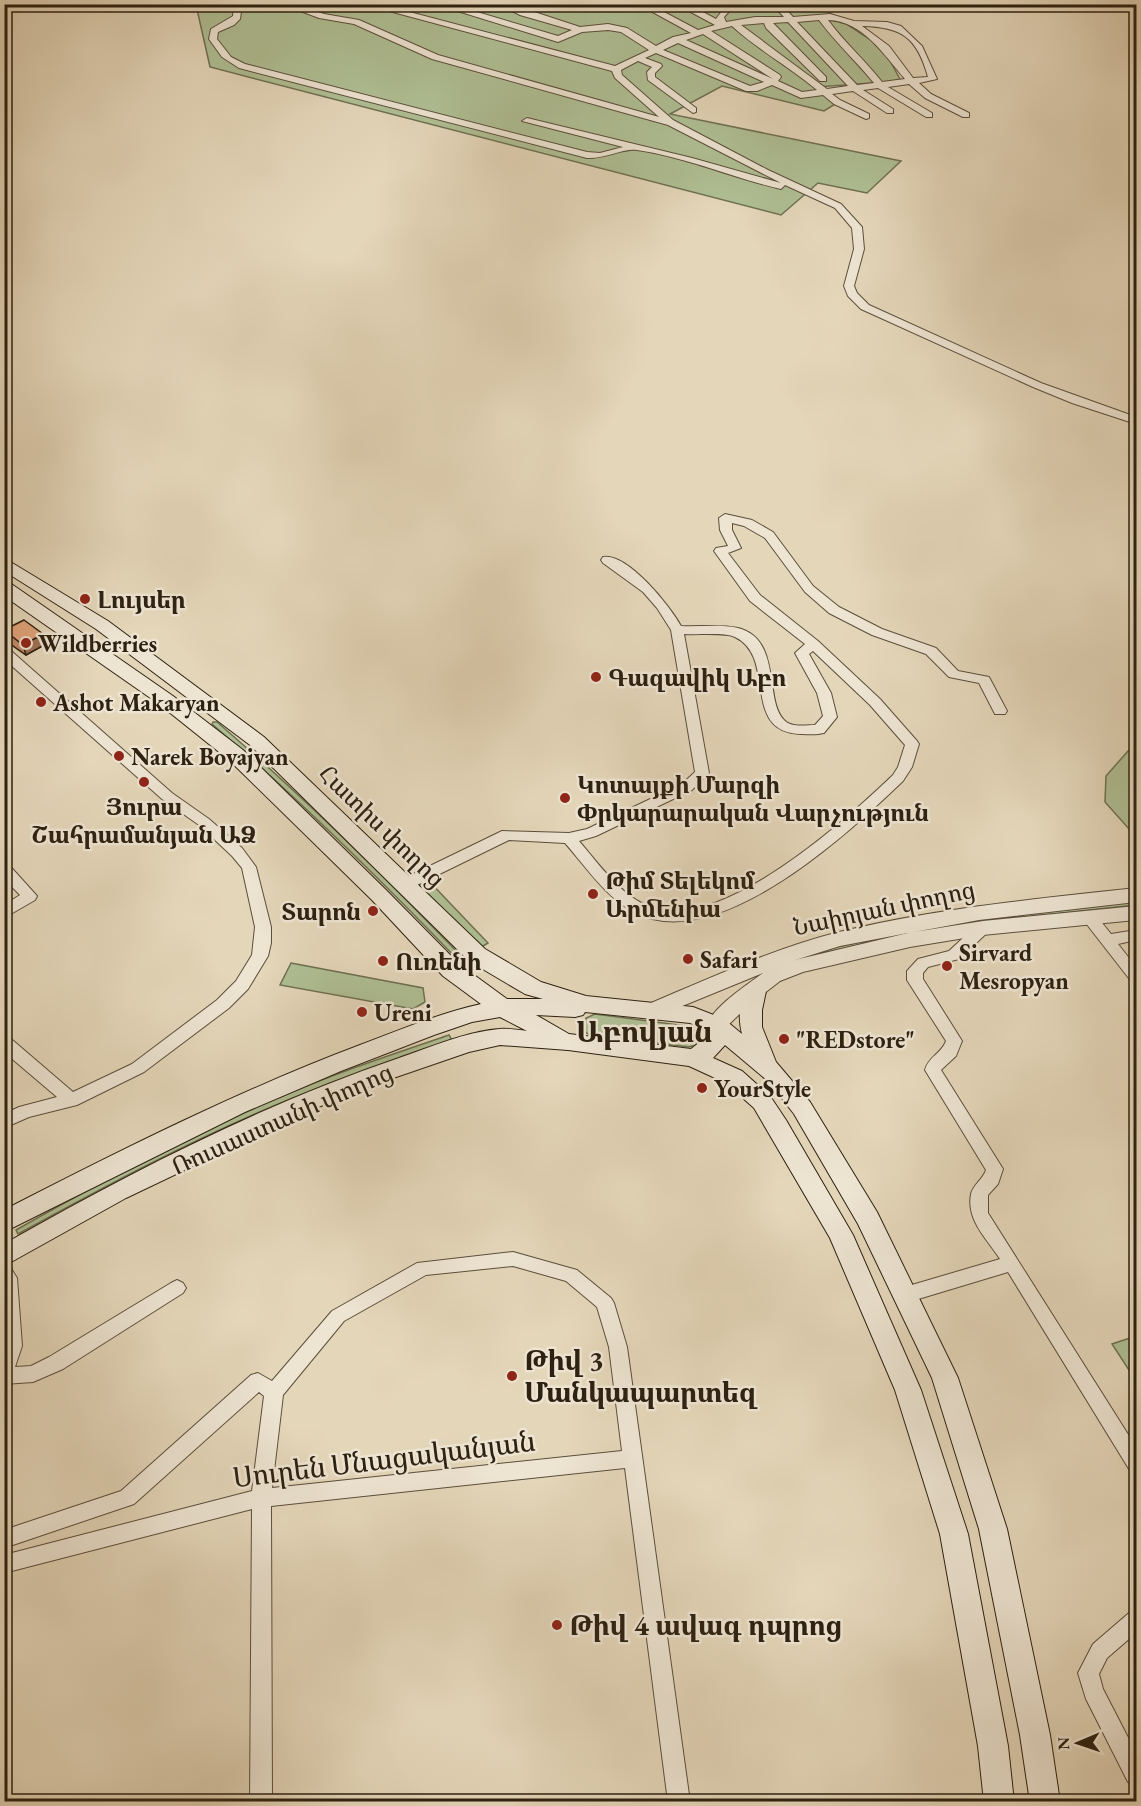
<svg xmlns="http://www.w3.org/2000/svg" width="1141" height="1806" font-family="'EB Garamond','Noto Serif Armenian',serif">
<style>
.green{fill:#afbf94;stroke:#6e7052;stroke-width:1.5}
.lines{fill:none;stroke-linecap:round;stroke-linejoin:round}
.minor-casing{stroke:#5b4e3b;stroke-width:2}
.tertiary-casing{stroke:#5b4e3b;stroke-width:2}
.secondary-casing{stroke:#2d2111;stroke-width:2}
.minor{fill:#ede4d2;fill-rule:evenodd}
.tertiary{fill:#ede4d2;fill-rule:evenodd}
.secondary{fill:#ede4d2;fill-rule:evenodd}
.wall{fill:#c28c69;stroke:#2d2111;stroke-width:1.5}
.shaded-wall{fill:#9e7255;stroke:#2d2111;stroke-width:1.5}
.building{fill:#e1a37a;stroke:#2d2111;stroke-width:1.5}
.poi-dot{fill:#8f2418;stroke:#ede4d2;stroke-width:2}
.labels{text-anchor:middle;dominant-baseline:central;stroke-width:5;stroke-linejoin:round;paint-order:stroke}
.poi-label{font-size:24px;font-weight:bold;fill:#2d2111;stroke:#ede4d2;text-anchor:start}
.street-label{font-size:24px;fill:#2d2111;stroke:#ede4d2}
.near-poi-label{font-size:28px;font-weight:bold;fill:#2d2111;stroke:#ede4d2;text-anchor:start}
.near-street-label{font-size:28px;fill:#2d2111;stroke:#ede4d2}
.district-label{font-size:30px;font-weight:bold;fill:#2d2111;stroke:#ede4d2}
</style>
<rect width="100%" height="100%" fill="#e4d6b9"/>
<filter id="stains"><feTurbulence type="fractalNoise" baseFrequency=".00333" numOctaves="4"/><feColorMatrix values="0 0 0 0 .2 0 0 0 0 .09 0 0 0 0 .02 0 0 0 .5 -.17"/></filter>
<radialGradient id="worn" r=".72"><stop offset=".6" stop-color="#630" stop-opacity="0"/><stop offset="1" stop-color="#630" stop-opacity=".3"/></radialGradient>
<path class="green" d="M382 4 401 9 410 4 818 5 883 48 901 81 816 87 837 103 824 111 722 86 670 114 901 161 867 193 818 183 781 215 210 67 196 5Z
M213 722H217C303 796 383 875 462 957L457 959C377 876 299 799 212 724Z
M1128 751H1136V832L1129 829 1105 802 1106 776Z
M427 879 488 943 478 949 416 884Z
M1136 901V905L991 921 800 959 798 957C909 926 1023 914 1136 901Z
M291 963 423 988 425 1002 413 1009 280 985Z
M595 1014 694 1027 700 1031V1040L696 1045 689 1047 591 1035 586 1033 583 1025 586 1018Z
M449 1035 452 1040C393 1060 334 1080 276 1105 187 1142 102 1188 18 1234L16 1230C99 1183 185 1138 273 1100 330 1075 390 1055 449 1035Z
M1136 1336V1381L1112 1344Z"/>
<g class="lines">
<defs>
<path id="minor" d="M234 4H242L240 19 234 25 218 32 217 39 231 57 245 64 587 152 600 153 623 147 522 121 527 118 692 158 781 183 668 125 432 59 354 24 319 18 282 4H296L324 14 359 20 438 55 659 117 615 78 612 71 363 4H379L615 66 649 50 621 32 608 30 582 32 558 42 435 4H450L558 36 572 30 520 15 498 4H510L580 27 608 24 627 28 656 46 673 37 691 33 638 4H649L698 30 715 25 676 4H688L716 19 727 4H736L724 17 726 22 755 17H784L772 4H781L793 17 830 14 854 21 887 22 901 26 922 46 937 79 919 83 931 94 969 113V117H963L925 98 909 84 888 87 932 113V117H926L878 88 863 90 893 109V113H887L853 91 832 94 840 100 869 114V118L866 119 834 104 823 95 801 98 772 85 757 91H746L656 53 645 58 661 64 662 66 655 73V77L696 108V112L693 113 648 80 647 72 652 67 638 61 621 70 622 75 673 120 768 170 841 204 862 227 864 249 854 286 857 293 869 305 1041 383 1136 417V424L1072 403 1033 387 861 309 848 296 844 286 854 249 852 228 835 208 785 185 781 189C733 178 686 157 637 150 623 148 605 159 587 158L239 68 222 57 209 39 211 29 233 16ZM819 20C836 43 856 61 874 83L857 85 797 22ZM828 20C863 21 884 55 905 79L882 82C865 60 844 42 828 20ZM788 22 848 86 827 89 741 25 764 23 766 28 820 81H826V77L773 23ZM732 26C758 50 790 67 817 90L802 92 778 81 781 77 780 75 711 31ZM862 26C902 27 917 37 928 77L913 78 889 46ZM703 34 773 79 686 40ZM678 43 764 82 750 86 663 50Z
M725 514 752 520 773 532 813 586 839 607 882 629 936 648 958 671 989 677 1007 711 1005 714H995L979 683 949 677 926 654 872 635 829 613 805 592 765 538 744 526 732 523V530L741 548 728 553 760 595 818 641 880 699 917 741 919 744 912 767 903 781C848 834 718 954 636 913 607 899 586 867 565 843L509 840 411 888H401L399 884 401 880 502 831 569 833 587 829 682 784 695 772 671 630 657 608 643 592 603 563 601 560 603 557C627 552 671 607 681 626 699 627 720 624 738 628 782 639 764 700 784 720 791 728 806 725 815 725L823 716 817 693 795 653 805 644 750 601 714 551 716 548 728 546 720 530 719 518ZM684 634C697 635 725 632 735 637 778 658 740 732 801 734 809 734 816 735 824 733L837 717 831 693 809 654 813 651 870 705 905 745 898 767 893 775C845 821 723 931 653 908 622 898 599 864 579 841L596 836 692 790 709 773Z
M4 648 9 649 172 793 209 819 242 848 256 867 271 927V943L268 956 248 989 229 1008 144 1072 77 1105 29 1117 4 1128V1114L19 1107 57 1097 4 1052V1036L10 1038 73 1092 132 1064 217 1000 236 981 252 955 255 927 242 868 232 856 199 825 162 799 4 659Z
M4 864 9 865 37 896 35 900 4 918V905L20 895 4 879Z
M1090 913 1095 914 1111 934 1136 930V940L1118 944 1136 967V983L1131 981 1085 922 1082 918 1085 914Z
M983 923 988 924 991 928 988 932 959 959 928 967 923 973V979L962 1041 956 1056 941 1070 1003 1169 998 1184 988 1195V1213L1136 1447V1472L1129 1469 1008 1272 905 1303 899 1300 896 1295 899 1290 905 1287 1000 1259C987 1239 966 1220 971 1194 973 1185 983 1179 986 1170L925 1070C929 1056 941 1054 946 1041L907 980V971L918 959 949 951 978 924Z
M513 1252 577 1270 611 1298 614 1303 627 1347 690 1802H668L625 1468 271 1506 272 1802H250L252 1509 4 1573V1555L252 1491 264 1396 259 1392 134 1504 4 1548V1530L121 1491 251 1375 258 1373 272 1381 332 1311 417 1263ZM513 1266 566 1281 597 1307 609 1347 622 1451 272 1488 283 1395 344 1321 426 1275Z
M4 1265 10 1267 17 1278 22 1346 15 1367 31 1366 49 1357 171 1283 177 1280 183 1283 186 1288 183 1293 63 1369 33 1382 4 1384Z
M1136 1610V1633L1107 1658 1099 1674 1103 1689 1136 1753V1785L1128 1782 1086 1699 1078 1673 1093 1644 1129 1613Z"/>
<path id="tertiary" d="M1136 888V902L979 920 914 932 983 921 1136 906V920L983 935 910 947 803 972 780 981 748 1006 723 1030 716 1033 709 1030 706 1025C717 1004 744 987 763 973L658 1016 651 1019 644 1016 641 1011 644 1006C708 979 772 949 839 932 936 908 1037 899 1136 888ZM908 933 799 959 792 961 840 946Z"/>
<path id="secondary" d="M4 558 108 621 264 737 485 949 541 982 586 996 693 1007 724 1019 742 1034C738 1017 739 1000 747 985L755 983 763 985 766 991 762 1010V1027L776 1062 810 1102 877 1212 958 1378 1007 1529 1050 1735 1060 1802H1030L1020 1735 979 1529 932 1378 858 1224 794 1114 769 1082 725 1045 713 1058 742 1071 770 1096 786 1120 853 1235 921 1390 968 1534 1008 1746 1014 1802H984L978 1746 940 1534 895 1390 830 1238 754 1108 726 1083 689 1066 568 1050 500 1045 469 1052 370 1086 306 1112 126 1198 4 1266V1244C131 1172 261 1105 399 1058 431 1047 465 1032 499 1029 508 1028 518 1030 527 1031L500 1017 472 1022 434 1035 341 1071 245 1112 4 1232V1210C121 1150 238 1091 360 1045 400 1030 440 1013 481 1004L443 976 372 900 229 760 159 704 4 596V582L10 583 173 696 243 750 386 890 459 964 507 999H543L525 994 469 961 250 745 96 629 4 571ZM585 1012 690 1023 706 1030V1037L691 1049 569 1034 536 1015 575 1017 583 1015Z"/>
</defs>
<use href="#minor" class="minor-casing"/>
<use href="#tertiary" class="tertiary-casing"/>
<use href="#secondary" class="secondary-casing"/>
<use href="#minor" class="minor"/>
<use href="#tertiary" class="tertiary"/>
<use href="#secondary" class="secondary"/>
</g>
<path class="wall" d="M4 630 46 644 26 655 6 641Z"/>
<path class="shaded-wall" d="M43 634 46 644 26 655 23 645Z"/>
<path class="building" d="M24 620 43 634 23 645 4 630Z"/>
<g class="poi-dot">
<circle cx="85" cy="599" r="6"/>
<circle cx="26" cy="643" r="6"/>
<circle cx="596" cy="677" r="6"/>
<circle cx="41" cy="702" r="6"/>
<circle cx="119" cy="756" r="6"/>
<circle cx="144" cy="782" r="6"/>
<circle cx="565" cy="798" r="6"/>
<circle cx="593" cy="894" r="6"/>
<circle cx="373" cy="911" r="6"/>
<circle cx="688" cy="959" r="6"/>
<circle cx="383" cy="961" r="6"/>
<circle cx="947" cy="966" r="6"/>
<circle cx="362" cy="1012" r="6"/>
<circle cx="784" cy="1039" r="6"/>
<circle cx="702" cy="1088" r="6"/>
<circle cx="512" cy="1376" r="6"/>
<circle cx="557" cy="1625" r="6"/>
</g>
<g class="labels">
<g class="poi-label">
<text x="97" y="599">Լույսեր</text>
<text x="38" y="643">Wildberries</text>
<text x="608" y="677">Գազավիկ Աբո</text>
<text x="53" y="702">Ashot Makaryan</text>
<text x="131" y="756">Narek Boyajyan</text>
<text x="577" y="784">Կոտայքի Մարզի<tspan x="577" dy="28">Փրկարարական Վարչություն</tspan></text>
<text x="144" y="806" text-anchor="middle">Յուրա<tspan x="144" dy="28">Շահրամանյան ԱՁ</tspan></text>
<text x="605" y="880">Թիմ Տելեկոմ<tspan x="605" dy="28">Արմենիա</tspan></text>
<text x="361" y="911" text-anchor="end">Տարոն</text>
<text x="959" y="952">Sirvard<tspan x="959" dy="28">Mesropyan</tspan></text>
<text x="700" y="959">Safari</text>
<text x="395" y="961">Ուռենի</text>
<text x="374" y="1012">Ureni</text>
<text x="796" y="1039">"REDstore"</text>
<text x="714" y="1088">YourStyle</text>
</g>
<g class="street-label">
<text transform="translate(382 826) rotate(44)">Հատիս փողոց</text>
<text transform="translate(884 908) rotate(-12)">Նաիրյան փողոց</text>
<text transform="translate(282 1119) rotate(-24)">Ռուսաստանի փողոց</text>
</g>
<g class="near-poi-label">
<text x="524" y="1360">Թիվ 3<tspan x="524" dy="32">Մանկապարտեզ</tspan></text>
<text x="569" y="1625">Թիվ 4 ավագ դպրոց</text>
</g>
<g class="near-street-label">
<text transform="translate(384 1459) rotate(-7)">Սուրեն Մնացականյան</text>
</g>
<g class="district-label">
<text x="644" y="1031">Աբովյան</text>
</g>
</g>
<rect width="1141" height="1806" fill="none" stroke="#e4d6b9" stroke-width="24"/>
<rect x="6" y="6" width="1129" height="1794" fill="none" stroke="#2d2111" stroke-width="3"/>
<rect x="12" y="12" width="1117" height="1782" fill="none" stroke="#2d2111" stroke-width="1.5"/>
<g transform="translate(1078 1743) rotate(268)" stroke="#ede4d2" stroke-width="4.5" paint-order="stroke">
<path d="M0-4.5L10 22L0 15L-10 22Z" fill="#2d2111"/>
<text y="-9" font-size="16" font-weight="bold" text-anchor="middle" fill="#2d2111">N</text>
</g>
<rect width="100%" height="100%" filter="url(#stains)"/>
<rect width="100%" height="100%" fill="url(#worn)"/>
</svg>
